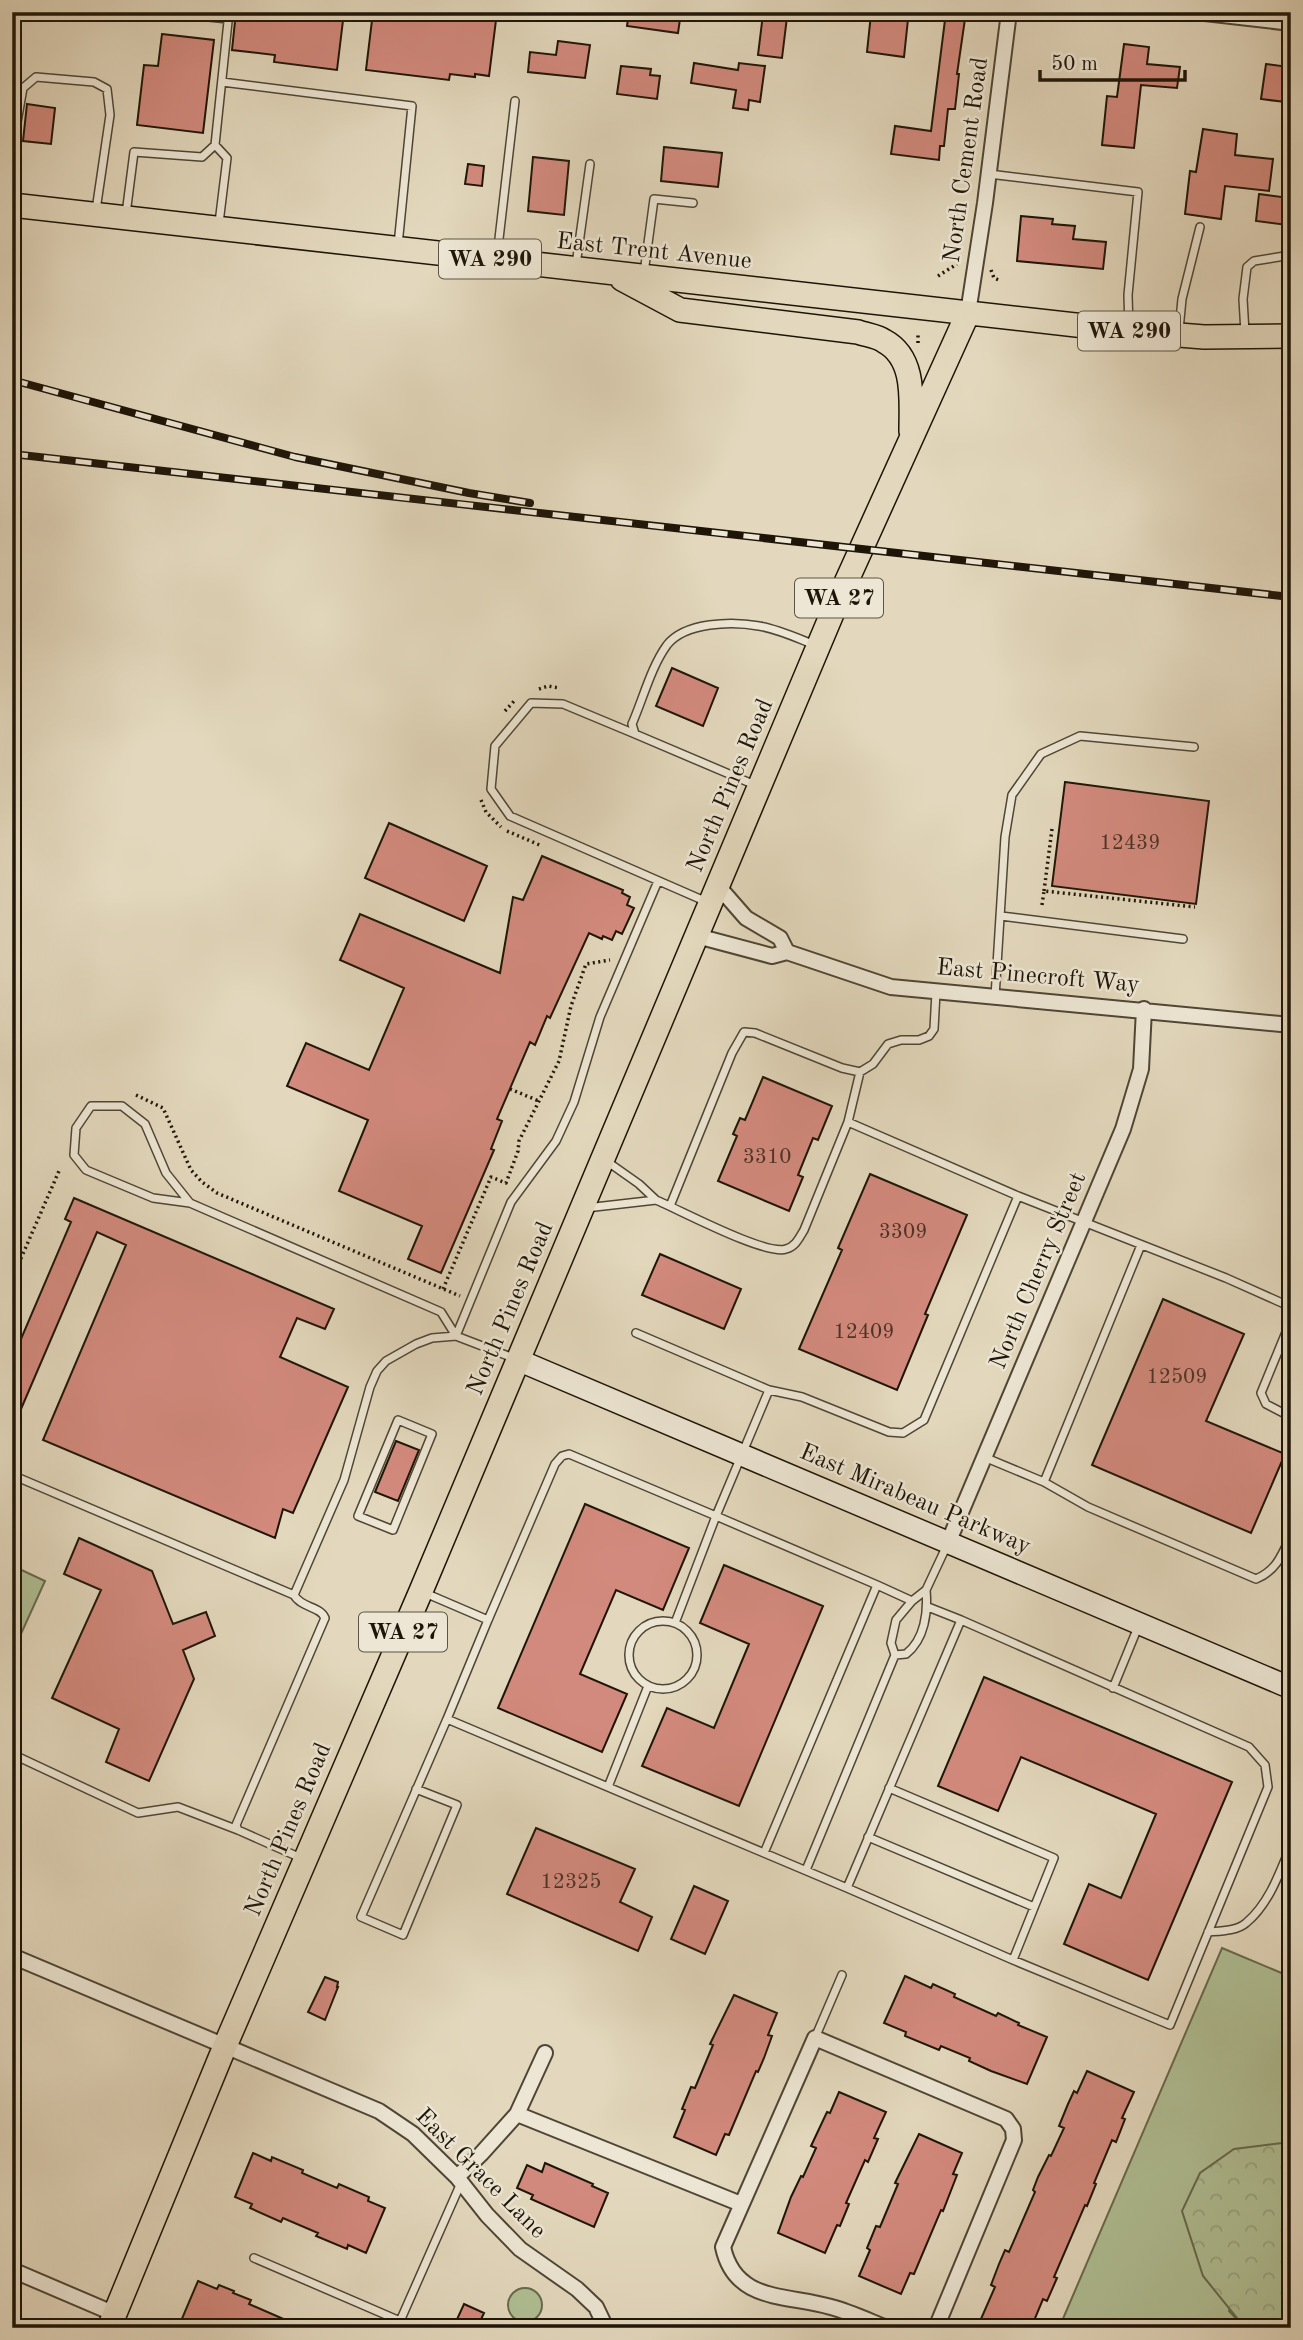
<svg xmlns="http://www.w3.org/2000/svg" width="1303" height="2340" font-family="'Old Standard TT',serif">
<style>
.green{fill:#b0bf94;stroke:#676a4e;stroke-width:2}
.forest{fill:url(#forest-crowns);stroke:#676a4e;stroke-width:2}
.building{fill:#d38a7e;stroke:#1e1508;stroke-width:2}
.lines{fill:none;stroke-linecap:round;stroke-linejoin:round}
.lane-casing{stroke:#4f4635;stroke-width:10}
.street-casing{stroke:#4f4635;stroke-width:18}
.secondary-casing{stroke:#1e1508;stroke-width:24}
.primary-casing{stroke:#1e1508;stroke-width:26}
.path{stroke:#1e1508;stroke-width:3.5;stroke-dasharray:2 3.5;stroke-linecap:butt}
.lane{stroke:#ede6d4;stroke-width:7}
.street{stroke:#ede6d4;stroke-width:14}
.secondary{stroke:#ede6d4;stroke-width:21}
.primary{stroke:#e3d8bd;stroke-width:23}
.rail-casing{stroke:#1e1508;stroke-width:8}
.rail{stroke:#ede6d4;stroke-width:5;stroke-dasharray:16;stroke-linecap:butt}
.labels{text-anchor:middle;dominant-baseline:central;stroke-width:5;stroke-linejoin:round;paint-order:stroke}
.number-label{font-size:21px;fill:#4b3226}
.shield{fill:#ede6d4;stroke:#5c5445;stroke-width:2}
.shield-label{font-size:23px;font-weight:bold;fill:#1e1508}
.street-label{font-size:24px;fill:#1e1508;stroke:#ede6d4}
</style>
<defs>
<pattern id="forest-crowns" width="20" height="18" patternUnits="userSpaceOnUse" patternTransform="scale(1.75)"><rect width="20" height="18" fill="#b0bf94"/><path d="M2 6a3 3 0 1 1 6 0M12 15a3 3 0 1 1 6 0" fill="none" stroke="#97a37e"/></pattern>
</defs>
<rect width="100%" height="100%" fill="#e3d8bd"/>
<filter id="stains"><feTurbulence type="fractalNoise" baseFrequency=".00286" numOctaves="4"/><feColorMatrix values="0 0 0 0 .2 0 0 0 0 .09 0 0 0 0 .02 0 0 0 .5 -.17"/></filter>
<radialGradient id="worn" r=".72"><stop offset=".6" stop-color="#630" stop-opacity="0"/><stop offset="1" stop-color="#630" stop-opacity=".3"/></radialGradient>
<path class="green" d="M13 1566 45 1581 16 1645 12 1643Z
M1222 1948 1291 1977V2142L1283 2143 1229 2311 1245 2328H1059Z
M508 2305a17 17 0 1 1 34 0a17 17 0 1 1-34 0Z"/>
<path class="forest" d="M1291 2142V2328H1245L1203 2276 1182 2211 1200 2173 1234 2149Z"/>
<path class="building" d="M236 12H344L337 70 274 62 275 55 232 50Z
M373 12H497L489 76 475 74V77L450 74 449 80 366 70Z
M629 12H681L678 33 627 26Z
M946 12H966L957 74H959L955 109H948L944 146H940L939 160 891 154 895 126 931 131Z
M763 14 787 17 782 58 758 55Z
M871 14 908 19 904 57 867 52Z
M162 34 214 40 203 133 137 125 144 65 158 66Z
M558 41 590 45 585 78 528 72 530 52 556 55Z
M1124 44 1149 47 1147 64 1180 67 1177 88 1141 85 1134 148 1102 145 1107 96 1117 97Z
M694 63 738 70 739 63 765 66 760 102 749 100 748 110 733 108 736 90 691 83Z
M1266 64 1289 67 1285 102 1261 99Z
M621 66 651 69 650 75 660 76 657 99 617 94Z
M27 104 55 108 51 144 23 141Z
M1203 129 1237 134 1235 155 1273 159 1269 191 1225 186 1221 219 1185 214 1190 171 1196 172Z
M664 147 722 153 718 187 661 181Z
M533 157 569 161 564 215 528 211Z
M468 164 484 166 482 186 465 184Z
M1259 194 1290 198 1287 225 1256 221Z
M1021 216 1053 219 1052 224 1075 226 1073 239 1106 242 1103 269 1017 261Z
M672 668 718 688 703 726 656 706Z
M1065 782 1209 801 1196 904 1052 886Z
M389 823 487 866 464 921 365 878Z
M542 856 623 890 622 893 630 897 627 905 634 908 622 934 616 931 612 940 603 936 602 939 589 933 550 1018 547 1016 535 1045 530 1042 497 1119 502 1121 491 1149 494 1150 441 1273 408 1259 422 1226 339 1191 368 1120 287 1086 306 1043 369 1070 404 988 340 960 360 914 500 973 513 897 523 900Z
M763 1077 832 1106 818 1140 813 1138 798 1175 803 1177 789 1211 718 1181 737 1136 733 1134 740 1118 745 1120Z
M870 1174 967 1215 925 1314 928 1315 897 1390 799 1349 842 1250 838 1248Z
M74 1198 334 1309 325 1329 297 1318 280 1357 348 1387 293 1513 283 1509 275 1538 43 1440 126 1245 97 1232 12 1430V1360L71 1222 65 1219Z
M660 1254 741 1289 724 1329 642 1295Z
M1163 1299 1244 1334 1206 1421 1285 1454 1251 1533 1092 1465Z
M396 1441 419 1450 398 1501 375 1492Z
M585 1504 689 1548 663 1610 616 1590 580 1674 627 1694 602 1752 498 1708Z
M79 1538 152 1571 173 1624 206 1612 215 1636 183 1650 194 1679 149 1781 106 1762 119 1729 52 1698 101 1590 64 1574Z
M724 1565 823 1606 739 1806 642 1766 667 1708 714 1728 749 1644 700 1623Z
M984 1677 1232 1782 1148 1980 1064 1944 1089 1884 1121 1898 1156 1814 1021 1757 998 1811 938 1786Z
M536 1828 635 1869 620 1902 652 1917 638 1951 507 1894Z
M694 1886 728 1901 705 1954 671 1939Z
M905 1976 931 1988 933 1984 955 1994 954 1997 996 2016 998 2013 1019 2023 1018 2025 1047 2037 1027 2084 991 2071 969 2061 970 2058 941 2046 939 2050 905 2036 906 2032 884 2023Z
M325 1977 338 1982 337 1987H338L325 2020 308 2012Z
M734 1995 777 2013 768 2035 772 2036 764 2058 758 2072 756 2071 729 2135 725 2134 716 2155 674 2137 685 2110 682 2109 691 2087 695 2088 713 2045 710 2044Z
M1087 2071 1134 2092 1122 2118 1125 2119 1116 2142 1112 2140 1094 2183 1096 2184 1087 2206 1085 2205 1054 2277 1057 2278 1047 2301 1043 2299 1031 2328H977L995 2287 991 2285 999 2264 1005 2250 1009 2252 1035 2192 1033 2190 1038 2177 1049 2155 1051 2156 1064 2128 1059 2126 1068 2104 1074 2091 1077 2093Z
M839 2092 886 2112 874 2138 878 2139 868 2162 865 2160 846 2203 849 2204 840 2226 837 2225 825 2253 778 2233 791 2197 801 2176 803 2177 816 2148 811 2146 827 2112 830 2113Z
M919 2134 962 2153 953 2174 957 2175 943 2211 941 2210 914 2274 910 2273 901 2294 859 2276 870 2250 867 2248 876 2226 880 2227 898 2184 895 2183Z
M253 2153 271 2161 272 2157 303 2170 302 2173 337 2188 339 2184 369 2197 368 2201 385 2208 366 2253 348 2245 347 2249 316 2236 318 2233 283 2218 281 2222 250 2208 252 2204 235 2197Z
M545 2163 593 2184 592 2186 608 2193 594 2227 531 2199 533 2195 517 2188 527 2165 542 2172Z
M198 2281 217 2289 219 2285 234 2291 233 2293 251 2300 249 2304 304 2328H178Z
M464 2304 484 2313 477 2328H453Z"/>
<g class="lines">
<defs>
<path id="lane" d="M160 12 228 19
M222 82 412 106 398 245
M12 151 23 88 36 77 94 82 107 89 110 115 96 210
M989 174 1138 192 1128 295 1129 328
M126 214 134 152 202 157 215 145
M219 223 227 158 215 145 229 12
M497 256 515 101
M576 265 590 164
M644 273 654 199 693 203
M1179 330 1182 299 1200 227
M1245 333 1243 299 1247 267 1254 261 1291 255
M635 734 563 704 531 703 495 746 491 789 510 816 707 902
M755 785 635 734 632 724C643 699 651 667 667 645 685 622 732 621 759 626 778 629 797 638 815 645
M1001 916 1183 939
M995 997 1005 837 1012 795 1041 754 1080 736 1194 747
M848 1122 860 1072
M1018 1196 1226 1278 1291 1307
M190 1203 166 1173 145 1124 122 1106H91L76 1128 74 1155 86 1170 153 1198 190 1203 441 1312 456 1336
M670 1206 732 1053 744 1032 755 1033 842 1068 860 1072 873 1064 888 1044 901 1040H919L929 1036 934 1029 936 992
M586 1208 656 1200 639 1184 605 1160
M1141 1245 1044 1482 1088 1507 1256 1579C1277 1570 1282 1555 1291 1535
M1291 1320 1261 1393 1266 1404 1291 1417
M636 1333 769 1390
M456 1336 511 1202 556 1141 574 1102 600 1017 658 881
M398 1420 432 1434 393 1530 358 1516Z
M984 1457 1044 1482
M12 1475 294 1595
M877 1585 912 1601
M425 1593 488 1620 447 1719 764 1853 877 1585 716 1516 769 1390 802 1397 889 1432 903 1433 924 1420 1018 1196 848 1122 804 1230C799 1238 796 1246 786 1249 766 1256 680 1210 656 1200
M928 1607 961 1620
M488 1620 555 1464 562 1456 569 1454 716 1516 675 1623
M961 1620 1249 1747 1265 1765 1268 1787 1170 2025 1013 1960 847 1888Z
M629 1655a34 34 0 1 1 68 0a34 34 0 1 1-68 0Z
M895 1655 906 1654C925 1639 928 1612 926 1590
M1285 1684 1291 1670
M1113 1688 1138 1627
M12 1754 138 1813 178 1807 238 1830
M608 1787 648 1686
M889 1788 1054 1858 1013 1960
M416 1789 457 1805 403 1935 361 1917 447 1719
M868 1837 1034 1907
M764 1853 847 1888
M301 1858 238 1830 236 1825 325 1618C320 1606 301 1608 294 1595L344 1480 370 1387 377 1371 386 1361 416 1344 432 1338 456 1336 516 1359
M806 1870 895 1655 891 1643 896 1620 912 1601 926 1590 948 1543
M1208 1932C1220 1931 1237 1931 1246 1923 1269 1904 1280 1872 1291 1845
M815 2038 842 1975
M254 2258 400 2321
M397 2328 461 2183"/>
<path id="street" d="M1196 12 1291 23
M968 313 985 203 1009 12
M718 886 746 918 780 938 787 952
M697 936 772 956 787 952 891 987 1291 1025
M948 1543 1123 1129 1141 1069 1144 1009
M12 1956 379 2111 413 2134 457 2177 487 2215 520 2249 577 2289 596 2307 606 2328
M517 2114 741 2204
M457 2177 481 2154 517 2114 545 2053
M12 2270 115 2314
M887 2328C869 2321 850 2312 831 2307 787 2294 735 2303 723 2247L815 2038 1006 2119 1013 2129 1014 2140 936 2328"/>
<path id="secondary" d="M518 1360 1291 1688"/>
<path id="primary" d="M12 205 1129 331 1204 337 1291 336
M622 279 680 310 858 332C866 335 877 336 884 341 916 358 911 400 911 431
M109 2328 225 2046 421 1591 834 609 968 313"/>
</defs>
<use href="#lane" class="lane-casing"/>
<use href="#street" class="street-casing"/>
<use href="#secondary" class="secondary-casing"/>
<use href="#primary" class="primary-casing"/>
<path class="path" d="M991 270 994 278 1001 281
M938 276 957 264
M918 343V335
M539 689 548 686 559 688
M505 711 516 699
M481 800 486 812 501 827
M507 831 542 846
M1044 891 1052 829
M1042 905 1044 891 1195 907
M510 1089 539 1101
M136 1095 163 1108 191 1170 202 1182 217 1193 460 1296
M12 1279 59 1171
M443 1289 491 1177 506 1183 518 1151 519 1141 559 1061 571 1006 586 964 610 960"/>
<use href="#lane" class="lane"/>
<use href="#street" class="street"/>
<use href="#secondary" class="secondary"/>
<use href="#primary" class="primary"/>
<defs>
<path id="rail" d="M12 380 295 457 469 493 530 503
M12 454 1291 597"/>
</defs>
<use href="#rail" class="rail-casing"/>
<use href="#rail" class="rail"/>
</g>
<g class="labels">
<g class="number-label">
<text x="1130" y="843">12439</text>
<text x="767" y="1157">3310</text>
<text x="903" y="1232">3309</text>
<text x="864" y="1332">12409</text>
<text x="1177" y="1377">12509</text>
<text x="571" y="1882">12325</text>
</g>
<g class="shield">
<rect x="439" y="239.5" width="102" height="39" rx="5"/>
<rect x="1078" y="311.5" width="102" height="39" rx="5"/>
<rect x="795" y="578.5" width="88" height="39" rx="5"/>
<rect x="359" y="1612.5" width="88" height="39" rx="5"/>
</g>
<g class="shield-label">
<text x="490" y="259">WA 290</text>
<text x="1129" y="331">WA 290</text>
<text x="839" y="598">WA 27</text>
<text x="403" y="1632">WA 27</text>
</g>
<g class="street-label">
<text transform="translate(967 160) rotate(-82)">North Cement Road</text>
<text transform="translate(654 252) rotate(6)">East Trent Avenue</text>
<text transform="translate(731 786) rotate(-67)">North Pines Road</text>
<text transform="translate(1038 977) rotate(5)">East Pinecroft Way</text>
<text transform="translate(1039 1271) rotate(-67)">North Cherry Street</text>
<text transform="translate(511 1309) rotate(-67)">North Pines Road</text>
<text transform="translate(915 1500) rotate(23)">East Mirabeau Parkway</text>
<text transform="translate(289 1830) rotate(-67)">North Pines Road</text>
<text transform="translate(480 2174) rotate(45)">East Grace Lane</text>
</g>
</g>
<rect width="1303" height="2340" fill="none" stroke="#e3d8bd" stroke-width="42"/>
<rect x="14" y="14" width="1275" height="2312" fill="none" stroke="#1e1508" stroke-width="3.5"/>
<rect x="21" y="21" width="1261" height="2298" fill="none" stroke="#1e1508" stroke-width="2"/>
<path d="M1040 70v10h145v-10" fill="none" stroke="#1e1508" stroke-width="3.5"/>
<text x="1051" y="70" font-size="21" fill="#1e1508" stroke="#ede6d4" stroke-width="5" paint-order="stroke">50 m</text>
<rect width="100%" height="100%" filter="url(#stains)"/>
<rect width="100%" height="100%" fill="url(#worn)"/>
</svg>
